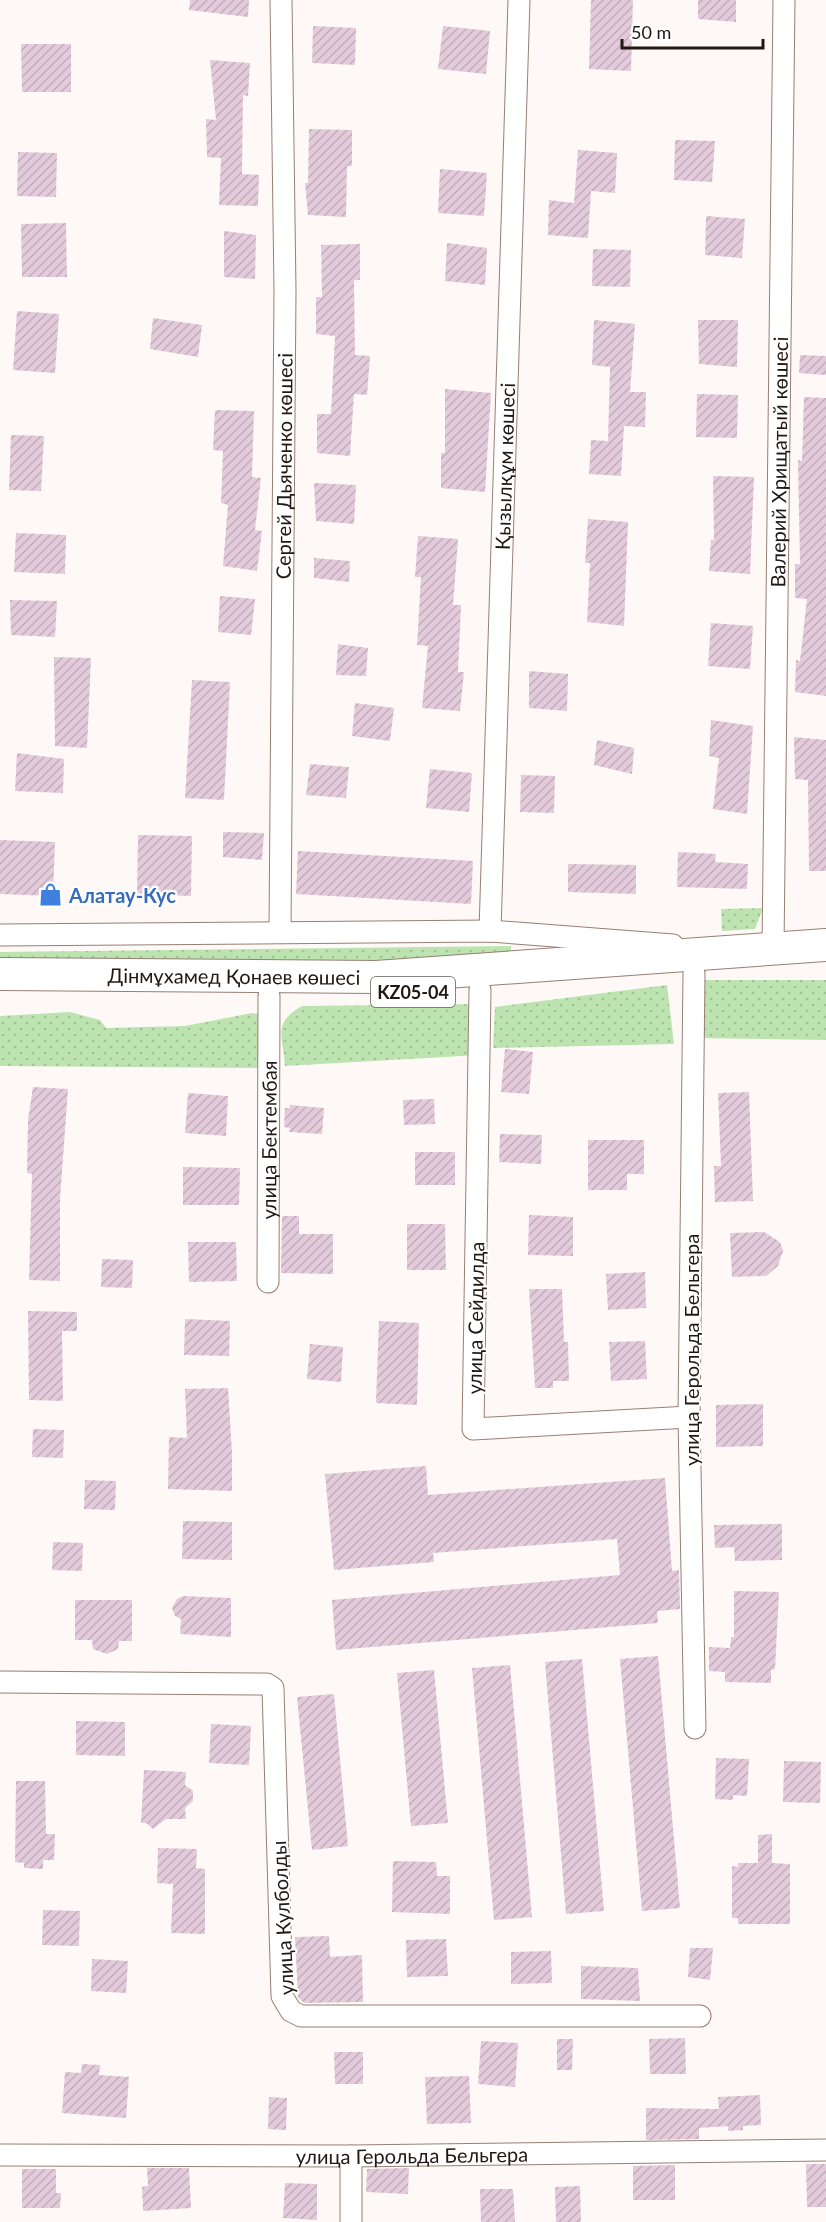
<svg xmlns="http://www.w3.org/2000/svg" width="826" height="2222" font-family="Lato,sans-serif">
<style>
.grass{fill:url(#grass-dots)}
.building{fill:url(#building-hatch)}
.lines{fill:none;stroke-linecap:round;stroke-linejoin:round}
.minor-casing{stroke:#967f74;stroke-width:23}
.primary-casing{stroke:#967f74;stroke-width:34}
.minor{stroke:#fff;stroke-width:21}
.primary{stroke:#fff;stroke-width:32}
.labels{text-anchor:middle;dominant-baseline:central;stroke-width:4.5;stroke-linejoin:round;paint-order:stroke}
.shield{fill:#fff;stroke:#635d5a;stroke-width:1.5}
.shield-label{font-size:18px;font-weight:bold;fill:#201813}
.street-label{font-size:20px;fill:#201813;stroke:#fff}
.shop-label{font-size:20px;font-weight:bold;fill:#366cbe;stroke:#fff;text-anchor:start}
</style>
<defs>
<pattern id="grass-dots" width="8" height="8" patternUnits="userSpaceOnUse" patternTransform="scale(1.5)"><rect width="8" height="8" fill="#bde4b0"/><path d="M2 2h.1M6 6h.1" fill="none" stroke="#a2c396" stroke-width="1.8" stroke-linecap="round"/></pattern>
<pattern id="building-hatch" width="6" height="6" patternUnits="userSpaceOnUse" patternTransform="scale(1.5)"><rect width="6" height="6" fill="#e3cbdb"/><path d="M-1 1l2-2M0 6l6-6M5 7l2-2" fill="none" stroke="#c2aebb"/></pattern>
</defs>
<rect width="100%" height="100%" fill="#fef9f6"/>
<path class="grass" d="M763 908 755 929 722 931 721 909Z
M511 946V955L300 963 0 961V952Z
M694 980H826V1040L694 1038Z
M667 985 674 1044 493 1048 495 1007Z
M479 1004V1055L285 1066C283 1037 272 1022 302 1006Z
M70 1012 100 1020 106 1028 185 1026 252 1013 269 1015V1068L0 1066V1016Z"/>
<path class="building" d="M190 0H249L248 17 189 10Z
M591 0H633L631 71 589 69Z
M698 0H736V22L698 19Z
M313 26 356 28 355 65 312 63Z
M443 26 490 31 486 74 438 69Z
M21 44H71V92H22Z
M210 60 250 63 248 96 243 95 242 174 259 175 258 206 219 205 221 158 207 157 206 119 216 120Z
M309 129 352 130V166H347L346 217 308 215 305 183H308Z
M675 140 715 141 712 182 674 180Z
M578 150 617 153 615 193 591 191 588 238 548 235 549 200 574 203Z
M18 152 57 153 56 197 17 196Z
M440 169 487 173 484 216 438 213Z
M706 216 745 219 742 258 705 255Z
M66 223 67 277H22L21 224Z
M224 231 256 235 255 279 224 277Z
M447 243 487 248 485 285 445 281Z
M360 244V280H354L355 355 370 356 367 395 354 394 350 456 317 453V414H331L335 336 316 334V297H322L321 245Z
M593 249 631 250 630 287 592 286Z
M17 311 59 314 55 373 13 370Z
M153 318 202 325 198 357 150 349Z
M594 320 635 324 630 392H646L645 427 624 426 621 476 589 474 591 440 608 441 610 367 592 365Z
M698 320H738L737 367 699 364Z
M800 355 826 356V375L799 373Z
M445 389 491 393 485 492 441 488V453H445Z
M697 394 738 395 737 438 696 437Z
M804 397 826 398V696L795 692 796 660 800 661 807 599 795 598V564H800L798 460 802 461Z
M215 410 254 411 252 477 261 478 255 530 262 531 257 571 223 566 228 505 221 503 223 451 213 450Z
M11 435 44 436 41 491 9 490Z
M713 476 754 477 750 574 709 571 711 540H714Z
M314 483 356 485 354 524 316 521Z
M588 519 628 522 624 626 587 622 590 563H585Z
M16 533 66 535 65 574 14 572Z
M418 536 458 539 453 605H461L458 672H464L460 711 422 708 428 646 417 645 421 577H415Z
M314 558 350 561 349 582 314 578Z
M220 596 255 599 251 635 218 632Z
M10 600 57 601 55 637 11 635Z
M711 623 753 626 750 669 708 666Z
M338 644 368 648 366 676 336 675Z
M54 657 91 658 87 748 55 746Z
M529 671 568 674 567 711 529 708Z
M192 680 230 682 224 800 185 798Z
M355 703 394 708 390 741 352 736Z
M711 720 753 726 747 814 713 809 719 758 709 756Z
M794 737 826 740V871H809L808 780 795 779Z
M597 740 634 748 632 774 594 765Z
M17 753 64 759 63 793 15 791Z
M310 764 349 767 346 798 306 795Z
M430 769 472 773 469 812 426 808Z
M521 775 555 776 554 813 520 812Z
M223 832 264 833 262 860 223 857Z
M138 835 192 836 191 896 137 894Z
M0 840 55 842 53 896 0 894Z
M298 851 473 861 471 904 296 894Z
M678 852 716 854 715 862 748 864 747 889 677 887Z
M568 864 636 865V894L568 892Z
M505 1049 533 1052 529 1094 501 1092Z
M33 1087 68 1089 60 1199V1281L29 1280 32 1174 27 1173 28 1120Z
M749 1092 753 1201 715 1202 714 1166H721L718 1093Z
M188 1093 228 1096 226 1136 185 1133Z
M434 1099 435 1124 404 1125 403 1100Z
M290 1105 324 1108 322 1134 289 1132 290 1128 284 1127 285 1108H290Z
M500 1134 542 1135 541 1164 499 1162Z
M588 1140H644V1174H627V1190H588Z
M415 1152H455V1185H415Z
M183 1167 240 1168 239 1205H183Z
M529 1215 573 1217V1256L528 1255Z
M282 1216H299V1234H333V1274L281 1273Z
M407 1224H445L446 1270H407Z
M764 1232 780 1242 783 1251 778 1266 766 1276 732 1277 730 1233Z
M188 1242H236L237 1281 189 1282Z
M102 1259 133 1260 132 1288 101 1287Z
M645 1272 646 1308 608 1310 606 1274Z
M529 1289H562L564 1342H568L569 1381H553V1388H535Z
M28 1311 77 1312V1331H62L63 1401 29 1400Z
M185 1319 230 1321 229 1356 184 1355Z
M379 1321 419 1323 417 1405 376 1403Z
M645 1341 647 1379 611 1381 609 1342Z
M310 1344 343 1347 341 1382 307 1379Z
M228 1388 232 1453V1491L168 1489 169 1437 187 1438 185 1389Z
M763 1404V1446L716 1447V1405Z
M33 1429 64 1430 63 1458 32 1457Z
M426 1466 428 1495 665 1478 672 1571 679 1570 680 1609 657 1611 658 1623 336 1650 332 1600 620 1575 617 1539 433 1553 434 1562 334 1570 325 1474Z
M85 1480 116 1481 115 1510 84 1509Z
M183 1521 232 1522V1560L182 1559Z
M782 1524V1560L735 1561 734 1547 715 1548 714 1525Z
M53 1542 83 1543 82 1571 52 1570Z
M734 1591 779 1592 775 1669 771 1670V1683L725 1682V1672L709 1671V1647L730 1648 731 1637H734Z
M183 1596 231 1598V1637L180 1634 181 1619 175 1616 172 1608 177 1599Z
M75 1600H132V1641H119L118 1649 107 1654 93 1649 92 1640H75Z
M658 1656 680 1908 642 1911 620 1659Z
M582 1659 604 1911 566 1914 545 1662Z
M510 1665 532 1917 494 1920 472 1668Z
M434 1670 448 1823 411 1826 397 1673Z
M334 1694 348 1846 312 1850 297 1697Z
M76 1721 125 1722V1756L76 1755Z
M211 1724 251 1726 249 1765 209 1763Z
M716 1758 749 1759 747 1796 733 1795V1800L715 1799Z
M784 1761 821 1762 820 1803 783 1802Z
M144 1770 186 1772 185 1785 193 1791V1801L185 1808 186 1819H166L153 1829 146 1823H141Z
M16 1781H45L46 1834H55L54 1860H43V1869L24 1868V1863L15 1862Z
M772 1834V1863L790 1864V1924H738V1918H732V1866L738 1867V1863H758V1835Z
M158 1848 197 1849 196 1868 205 1869V1934L171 1933 173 1884 157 1883Z
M393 1861 436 1862 437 1876H450V1914L392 1912Z
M43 1910 80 1911 79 1946 42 1945Z
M329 1936 330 1957 362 1955 363 2002 304 2003 298 1997 295 1937Z
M446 1939 448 1976 407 1977 406 1940Z
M690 1948H713L710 1980 688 1977Z
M551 1951 552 1983 511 1984V1952Z
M92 1959 128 1961 126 1993 91 1991Z
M581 1966 638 1968 640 2001 581 1999Z
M685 2038 686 2074H650L649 2039Z
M557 2039H573L572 2070H557Z
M481 2041 518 2043 515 2087 478 2084Z
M334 2052H363V2084H335Z
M82 2064 100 2065 99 2075 129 2077 126 2118 62 2113 65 2072 81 2073Z
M469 2076 471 2123 427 2124 425 2077Z
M760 2095 761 2125 743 2126V2130L728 2131V2126L699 2128V2139L646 2140V2108L719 2109 718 2097Z
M269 2097 287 2098 286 2130 268 2129Z
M806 2164H826V2207H807Z
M675 2165V2200H633V2166Z
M147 2168H189L191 2208 143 2211 142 2187 148 2186Z
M409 2168 408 2194 366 2192 367 2169Z
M22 2169H56V2193H61L60 2208H22Z
M285 2183 317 2184V2220L283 2218Z
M580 2186 581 2222H556L555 2187Z
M480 2189H513L515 2222H481Z"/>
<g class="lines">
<defs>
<g id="minor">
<path id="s1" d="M280 931 285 290 281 0"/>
<path id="s2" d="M490 931 519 0"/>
<path d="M0 935 490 931 673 945"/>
<path id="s3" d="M773 948 784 0"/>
<path d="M694 973 689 1417 695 1728"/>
<path d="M480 990 473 1429 689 1417"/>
<path id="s4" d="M268 1282 269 996"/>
<path d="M0 1682 267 1684 273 1688 282 1996 291 2011 301 2016H700"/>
<path id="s5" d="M0 2155 351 2156 826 2150"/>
<path d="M351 2222V2156"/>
</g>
<g id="primary">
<path id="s6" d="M0 974 376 977 826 945"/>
</g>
</defs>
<use href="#minor" class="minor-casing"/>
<use href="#primary" class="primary-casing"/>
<use href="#minor" class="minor"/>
<use href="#primary" class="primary"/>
</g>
<defs>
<symbol id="shop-bare" viewBox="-9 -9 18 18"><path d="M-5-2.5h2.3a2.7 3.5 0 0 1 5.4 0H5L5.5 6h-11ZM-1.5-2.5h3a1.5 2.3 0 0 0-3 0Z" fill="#3f7fe0" stroke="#fff" stroke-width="2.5" paint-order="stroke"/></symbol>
</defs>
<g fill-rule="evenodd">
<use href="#shop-bare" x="34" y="878" width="33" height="33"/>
</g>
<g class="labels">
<rect class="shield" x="371" y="977" width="84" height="30" rx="4.5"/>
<g class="shield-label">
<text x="413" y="992">KZ05-04</text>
</g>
<g class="street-label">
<text stroke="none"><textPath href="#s3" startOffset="486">Валерий Хрищатый көшесі</textPath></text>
<text stroke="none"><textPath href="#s1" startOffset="465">Сергей Дьяченко көшесі</textPath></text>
<text stroke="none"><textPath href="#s2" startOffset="465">Қызылқұм көшесі</textPath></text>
<text stroke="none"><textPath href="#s6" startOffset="234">Дінмұхамед Қонаев көшесі</textPath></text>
<text stroke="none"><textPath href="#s4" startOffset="142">улица Бектембая</textPath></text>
<text transform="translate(475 1318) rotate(-89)">улица Сейдилда</text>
<text transform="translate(691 1350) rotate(-90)">улица Герольда Бельгера</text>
<text transform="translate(282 1918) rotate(-93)">улица Кулболды</text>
<text stroke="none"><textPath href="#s5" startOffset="412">улица Герольда Бельгера</textPath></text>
</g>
<g class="shop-label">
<text x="69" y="895">Алатау-Кус</text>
</g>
</g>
<path d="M622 39v9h141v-9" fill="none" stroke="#201813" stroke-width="3"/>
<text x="631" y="39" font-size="18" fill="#201813" stroke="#ffffff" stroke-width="4.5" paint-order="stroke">50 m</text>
</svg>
